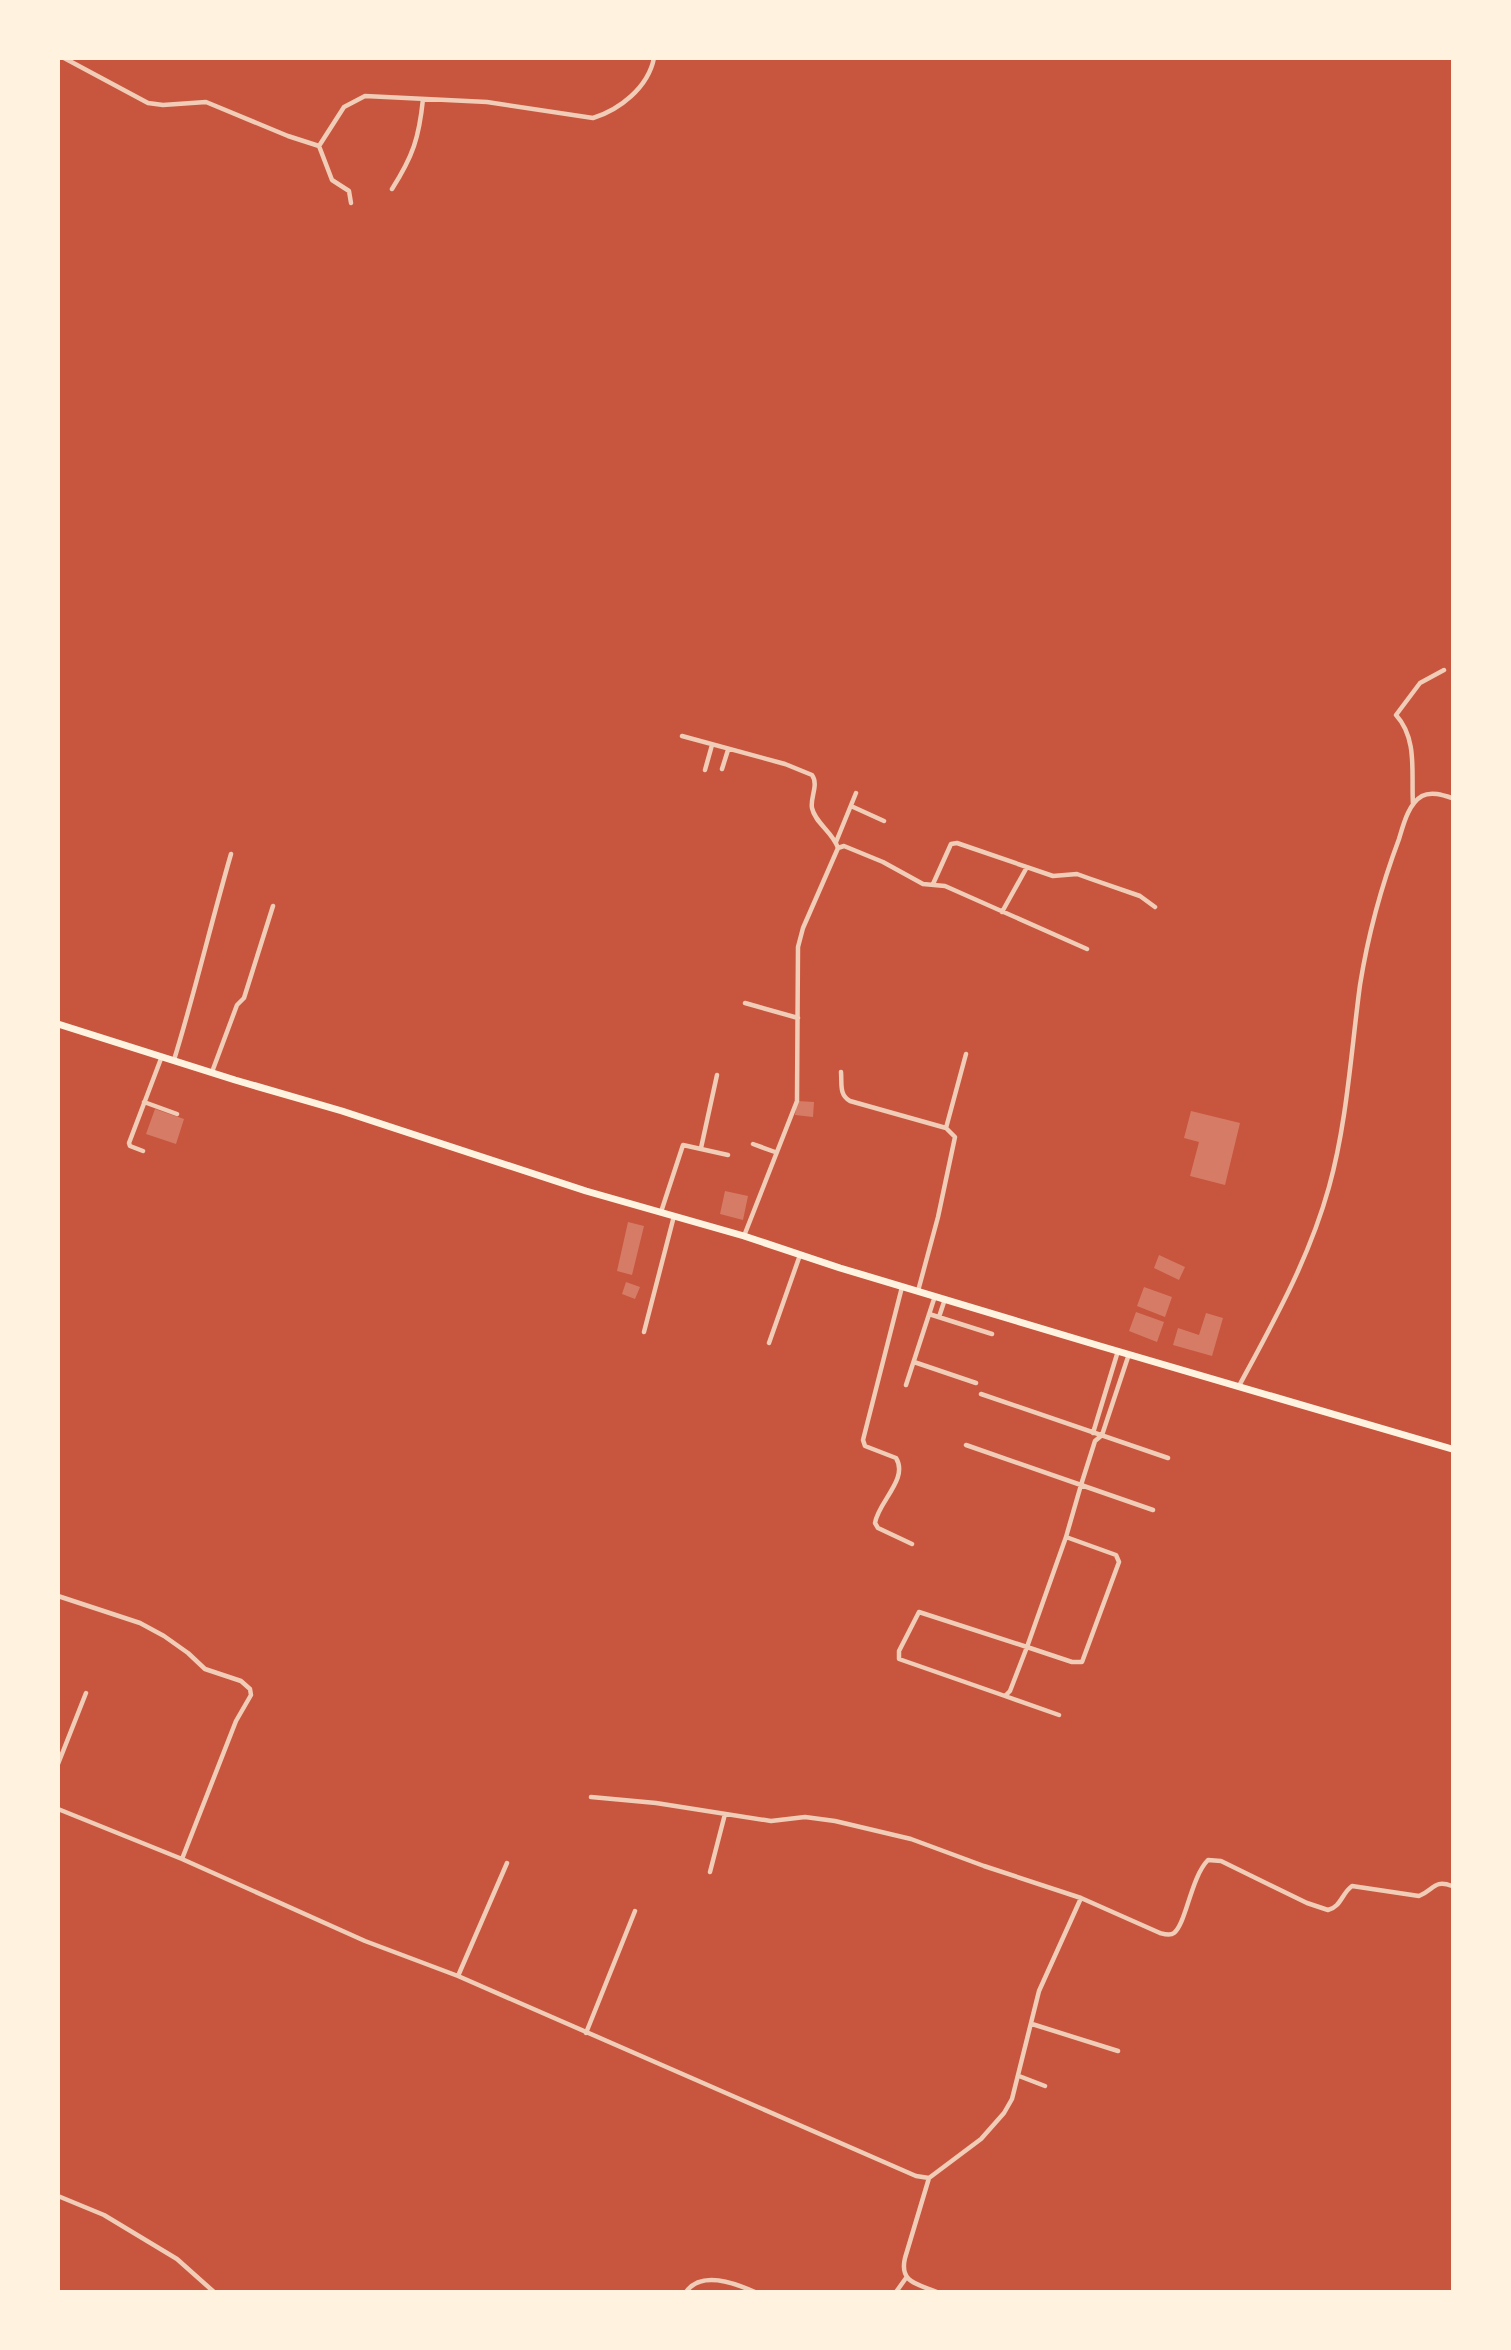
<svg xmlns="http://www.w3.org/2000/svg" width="1511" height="2350" font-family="Literata,serif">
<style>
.building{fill:#d67c66}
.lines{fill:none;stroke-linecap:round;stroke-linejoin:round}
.minor{stroke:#f1ccb7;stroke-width:4.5}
.primary{stroke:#fff3e0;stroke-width:7}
</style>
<rect width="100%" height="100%" fill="#c8553d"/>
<path class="building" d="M797 1101 814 1102 813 1117 795 1115Z
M155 1109 184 1119 176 1144 146 1134Z
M1191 1111 1240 1123 1225 1185 1190 1176 1199 1142 1184 1138Z
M725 1191 748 1196 743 1220 720 1214Z
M628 1222 644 1226 632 1275 617 1271Z
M1159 1255 1185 1267 1179 1280 1154 1268Z
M626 1282 640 1287 635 1299 622 1294Z
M1144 1287 1172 1297 1165 1317 1137 1306Z
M1136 1312 1164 1322 1157 1342 1129 1331Z
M1206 1313 1223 1318 1212 1356 1173 1345 1178 1328 1199 1335Z"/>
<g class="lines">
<path class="minor" d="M64 58 148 103 163 105 206 102 288 136 319 146 344 107 365 96 487 102 593 118C619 110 648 88 654 58
M319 146 332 180 349 191 351 203
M392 189C413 156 419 138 423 99
M682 736 785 764 812 775C819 785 810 797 812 808 815 823 833 832 838 848L803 928 798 947 797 1101 744 1236
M722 769 728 750
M705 770 712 745
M1413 804C1411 774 1418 739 1396 715L1420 683 1444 670
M851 806 884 821
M836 842 856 793
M838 848 844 846 883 862 923 884 945 886 1087 949
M933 884 951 844 957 843 1053 876 1077 874 1088 878 1140 896 1155 907
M1002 912 1027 867
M745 1003 798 1018
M174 1060C195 992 211 923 231 854
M212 1072 237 1005 244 998 273 906
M841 1072C842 1084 839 1095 850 1101L946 1128 955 1137 938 1217 918 1291
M144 1102 177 1114
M946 1128 966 1054
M753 1144 775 1152
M701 1148 717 1075
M143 1151 130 1146 129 1143 162 1056
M661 1212 683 1145 728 1155
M902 1287 863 1440 865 1446 896 1458C909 1479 878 1502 875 1523L878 1528 912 1544
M929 1314 992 1334
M939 1317 945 1299
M644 1332 674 1216
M769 1343 800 1255
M914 1362 976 1383
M906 1385 935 1296
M1239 1386C1274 1321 1309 1259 1329 1187 1347 1122 1351 1052 1360 985 1368 935 1381 887 1399 839 1403 826 1408 804 1422 796 1431 791 1443 795 1452 798
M981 1394 1168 1458
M1093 1433 1118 1351
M966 1445 1081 1485 1095 1441 1102 1435 1129 1354
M1066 1537 1027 1647 919 1612 899 1651V1659L1005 1696 1010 1691 1027 1647 1072 1662H1082L1119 1562 1116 1555 1066 1537 1081 1485 1153 1510
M58 1596 140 1623 164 1636 188 1653 205 1669 241 1681 250 1689 251 1695 236 1721 182 1859
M1005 1696 1059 1715
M58 1764 86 1693
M591 1797 656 1803 771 1821 805 1817 835 1821 911 1839 984 1866 1081 1898
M58 1809 182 1859 365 1941 458 1976 916 2176 929 2178 981 2139 1004 2113 1012 2099 1039 1991 1081 1898 1160 1933C1164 1934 1170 1936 1174 1933 1186 1924 1191 1877 1208 1860L1221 1861 1307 1903 1328 1910C1341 1907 1342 1893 1352 1886L1419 1896C1434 1890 1434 1879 1452 1886
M710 1872 725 1814
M458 1976 507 1863
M1032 2024 1118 2051
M586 2033 635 1911
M1019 2076 1045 2086
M929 2178 905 2258C899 2283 918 2284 937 2292
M58 2196 104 2215 177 2259 214 2292
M686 2292C701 2270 735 2283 755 2292
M896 2292 906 2278"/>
<path class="primary" d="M58 1024 235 1080 342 1111 586 1191 744 1236 840 1268 1100 1346 1452 1449"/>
</g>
<rect width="1511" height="2350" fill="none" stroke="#fff3e0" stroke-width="120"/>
</svg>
